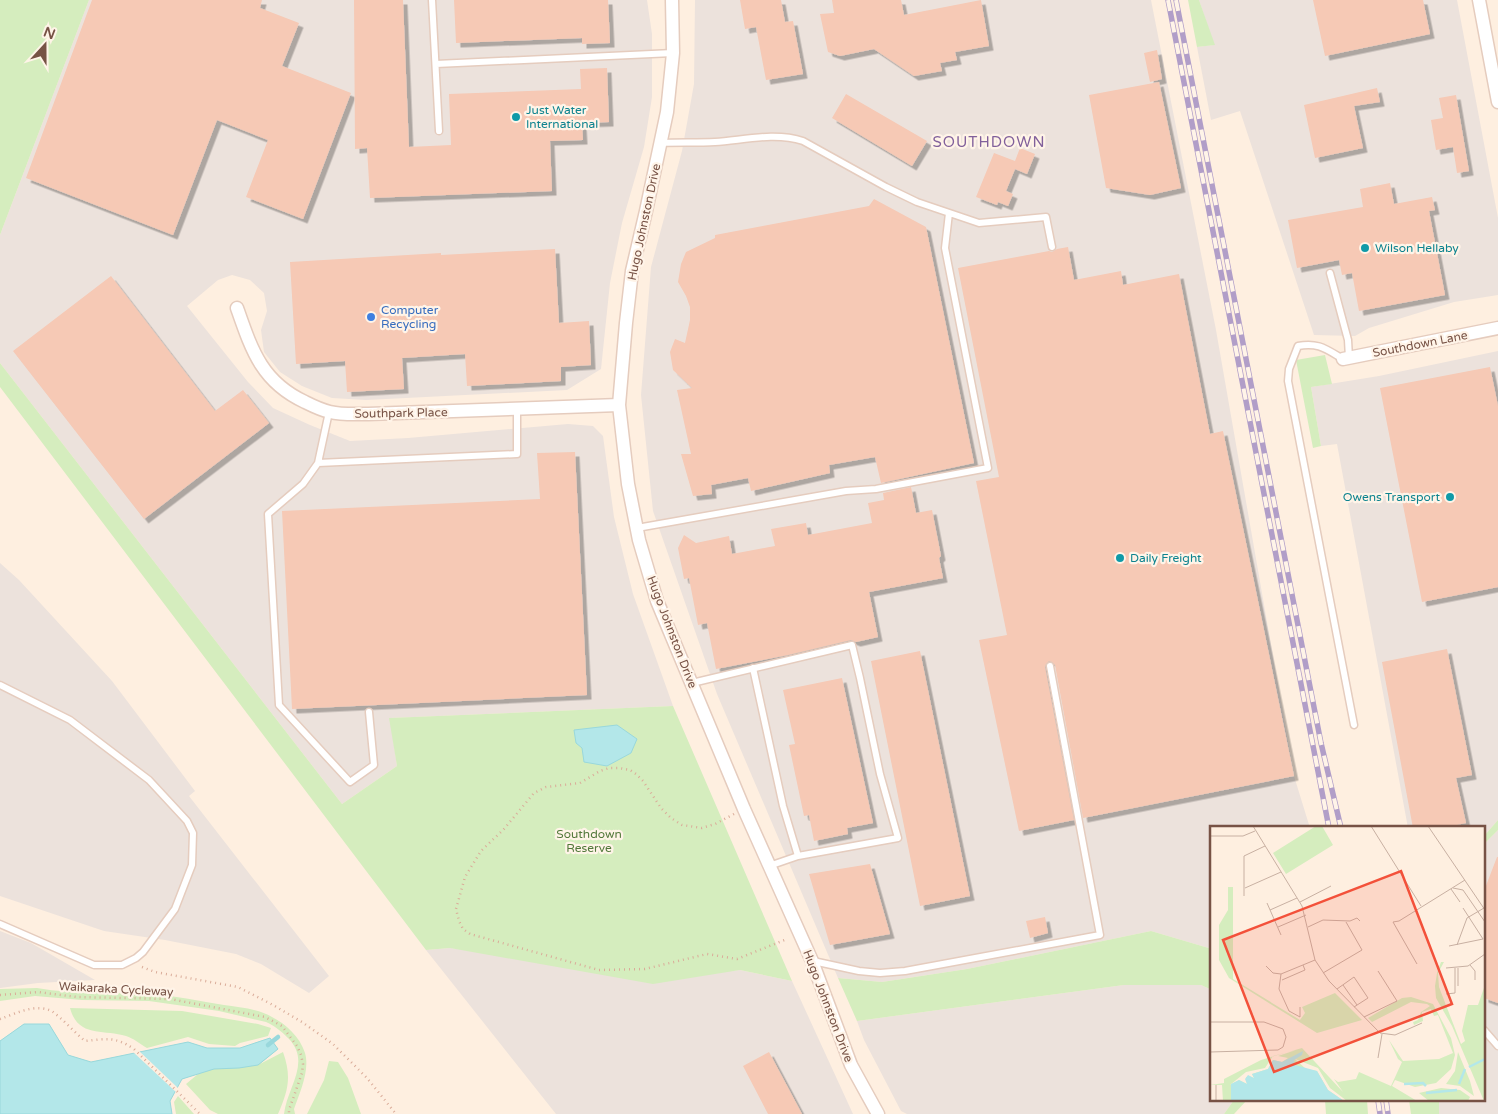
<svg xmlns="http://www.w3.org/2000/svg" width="1498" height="1114" font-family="'Varela Round',sans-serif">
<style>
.industrial{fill:#ece2dc}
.green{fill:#d5edbe}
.water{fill:#b3e7e9;stroke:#99d8dc}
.pier{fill:#feefe0}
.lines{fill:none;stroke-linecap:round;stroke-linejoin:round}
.stream{stroke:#99d8dc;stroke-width:4.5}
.building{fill:#f6c9b5;filter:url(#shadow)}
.service-casing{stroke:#e5ccbe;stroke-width:9}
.minor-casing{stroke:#e5ccbe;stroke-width:15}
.path{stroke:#daac99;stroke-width:2.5;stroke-dasharray:1 4;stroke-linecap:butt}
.service{stroke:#fff;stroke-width:6}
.minor{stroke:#fff;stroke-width:12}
.rail-casing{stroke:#b19ec8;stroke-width:5.5}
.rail{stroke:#fff4e8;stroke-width:4;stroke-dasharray:11;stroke-linecap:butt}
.culture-dot{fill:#0f9aa8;stroke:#fff4e8;stroke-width:2}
.shop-dot{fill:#3f7fe0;stroke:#fff4e8;stroke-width:2}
.labels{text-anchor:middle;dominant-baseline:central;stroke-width:4.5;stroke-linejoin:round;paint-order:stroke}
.culture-label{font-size:12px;fill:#0d838f;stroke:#fff4e8;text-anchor:start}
.street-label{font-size:12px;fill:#775245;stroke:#fff4e8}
.shop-label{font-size:12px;fill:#366cbe;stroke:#fff4e8;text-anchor:start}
.park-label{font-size:12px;fill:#52783a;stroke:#fff4e8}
.quarter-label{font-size:15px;letter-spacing:1px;fill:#81609b;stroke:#fff4e8}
.inset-river{fill:none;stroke:#b3e7e9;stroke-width:2.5}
.inset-road{fill:none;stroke:#c8b0a2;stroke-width:1}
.view{fill:#f3513a;fill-opacity:0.15;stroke:#f3513a;stroke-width:2.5}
.inset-edge{fill:none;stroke:#775245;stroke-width:2.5}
</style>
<defs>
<filter id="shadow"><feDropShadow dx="4.5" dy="4.5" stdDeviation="0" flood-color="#0004"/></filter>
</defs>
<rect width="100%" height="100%" fill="#feefe0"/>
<path class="industrial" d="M89 0H647L652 34V97L644 147 622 223 610 283 601 369 567 390 366 400 332 398 302 386 280 372 264 352 261 330 267 311 264 293 250 280 232 275 218 280 187 306 248 382 273 408 310 425 350 441 408 438 568 424 593 426 603 436 614 517 633 594 673 706 390 718 397 766 342 804 0 363V235Z
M695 0H1151L1216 330 1294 776 1310 828H1212V949L1151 931 967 969 882 982 838 978 717 694 653 511 641 395 651 267 682 151 694 84Z
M1199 0H1457L1498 218V295L1454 302 1369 328 1355 336 1314 335 1240 111 1211 120 1197 47 1214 45Z
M1498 351V820L1484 836V828H1408L1337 444 1321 446 1311 387 1379 376Z
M0 563 19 580 112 681 195 791 189 796 329 976 309 993 261 964 236 954 165 940 104 931 0 896Z
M1498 830V1114H1439V1100H1484V844Z
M0 931 31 943 95 980 38 983 0 988Z
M450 948 719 972 740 970 792 981 853 1114H556L426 950Z
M1124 985H1201L1212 990V1100H1234L1224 1114H907L901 1111 864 1040 857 1021Z"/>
<path class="green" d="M0 0H89L0 235Z
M1188 0H1199L1215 45 1197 47Z
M1325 355 1332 384 1311 387 1321 446 1313 448 1296 360Z
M0 363 342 804 397 766 389 718 673 706 792 981 740 970 653 984 450 948 426 950 0 387Z
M1498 820V830L1484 844V836Z
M1151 931 1212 949V990L1201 985H1124L857 1021 838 978 882 982 967 969Z
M37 988C76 995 114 992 152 994 176 996 200 1001 224 1005 239 1007 259 1009 272 1017 286 1024 300 1037 305 1053 310 1070 300 1092 294 1109L295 1114H284C287 1087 312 1062 288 1038 281 1031 275 1026 266 1022L219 1011 149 1001 82 1000 35 996 0 1001V989Z
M70 1008 182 1011 258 1024 271 1028 268 1036 240 1043 235 1046 209 1044 188 1037 147 1048C140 1044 133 1038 126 1036 103 1029 78 1038 70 1008Z
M24 1024H49L68 1055 91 1062 188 1042 207 1048H240L270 1038 278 1049 260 1064 283 1052C292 1077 288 1091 278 1114H218L210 1110 186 1084 198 1074 182 1079 170 1101 172 1114H0V1041Z
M329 1061 338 1062 348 1078 361 1114H307L324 1080Z
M178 1096 194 1114H176L174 1102Z
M1234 1100H1247L1234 1114H1224Z
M1325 1100H1367L1368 1114H1326Z
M1409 1100H1439V1114H1411Z"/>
<path class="water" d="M617 725 637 739 631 753 607 766 584 762 582 748 576 743 574 730Z
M24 1024H49L68 1055 91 1062 188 1042 207 1048H240L270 1038 278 1049 258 1065 239 1068 214 1069 182 1079 170 1101 172 1114H0V1041Z"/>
<path class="pier" d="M137 1049 179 1089 177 1093 132 1051Z"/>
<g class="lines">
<path class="stream" d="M268 1045 278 1037"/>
</g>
<path class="building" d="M92 0H262L260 8 299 23 282 66 351 93 303 219 246 197 268 140 217 120 173 235 26 178Z
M354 0H403L409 147 451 145 449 94 581 89 580 69 607 68 609 122 582 123 583 140 550 141 552 191 370 198 367 148 355 149Z
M454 0H608L610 43 582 44V38L456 43Z
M740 0H781L785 22 793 21 803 74 766 80 756 27 745 29Z
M832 0H901L904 15 981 0 989 46 955 52 957 60 940 63 942 71 914 76 874 49 840 56 828 52 820 14 834 13Z
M1313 0H1423L1430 34 1325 56Z
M1157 50 1162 79 1150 82 1144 53Z
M1159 82 1181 188 1150 195 1106 188 1089 95Z
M1377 88 1380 102 1354 106 1363 148 1315 158 1304 105Z
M846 94 927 141 912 166 832 118Z
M1456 95 1469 171 1457 173 1453 147 1436 150 1431 120 1443 118 1439 98Z
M1020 148 1035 154 1027 174 1015 169 1006 191 1013 194 1008 206 998 202 997 205 976 197 994 153 1015 161Z
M1390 183 1394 204 1432 197 1435 210 1429 211 1445 295 1359 311 1352 273 1342 275 1339 260 1297 268 1288 220 1363 207 1360 189Z
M874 199 926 227 974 463 881 483 875 457 829 465 830 473 751 491 748 478 711 485 712 494 693 496 681 454H691L677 390 692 388 673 370 670 352 675 339 685 343 690 320V307L686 296 678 282 681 264 686 252 715 238V235L869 206Z
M1068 247 1074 280 1121 271 1123 285 1179 274 1210 434 1223 431 1294 776 1083 818 1055 665 1052 662 1049 661 1046 664 1045 667 1074 820 1019 831 979 640 1007 635 976 481 999 477 958 268 1049 251 1052 252 1057 249Z
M555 249 559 323 589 321 591 365 561 367V381L467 386 465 354 402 358 404 389 347 392 345 361 296 364 290 262 441 253V255Z
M111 276 215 411 243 390 269 423 144 519 13 351Z
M1490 367 1498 406V587L1422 602 1380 388Z
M575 452 587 695 292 709 282 511 540 499 537 453Z
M911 487 916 513 932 510 941 556 939 558 943 578 869 592 878 637 856 642 851 640 788 655 716 669 707 623 698 625 689 578 684 579 678 548 684 535 696 543 729 536 732 554 775 546 771 529 806 523 808 535 872 523 868 503 884 500 883 493Z
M1447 649 1472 775 1456 778 1466 823 1442 828H1413L1382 662Z
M920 651 970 896 920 906 871 661Z
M842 678 873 823 847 828 848 834 814 841 809 815 804 816 789 745 795 744 783 690Z
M1497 857H1498V1003L1484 998V891Z
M870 864 890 934 830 945 809 874Z
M1045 917 1048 933 1030 938 1026 921Z
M769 1052 802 1114H768L743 1066Z"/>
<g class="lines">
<defs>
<path id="service" d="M432 0 439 131
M436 64 673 53
M660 143C678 142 697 143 715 142 744 140 775 132 803 141L886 187 917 202 979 223 1046 217 1052 247
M1330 273 1348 340 1349 358
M1343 359C1326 349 1318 342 1298 346L1289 369 1288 381 1354 725
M329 412 318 463 303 484 268 514 279 705 350 782 374 765 369 712
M318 463 517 454V409
M637 528 846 491 876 489 988 468 945 248 949 213
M753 668 783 806 798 856
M692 683 852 645 860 678 880 774 898 838 798 856 769 866
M0 685 70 720 149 780 187 821 193 833 192 865 175 909 143 952 136 958 122 965H94L0 924
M813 961 859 971 880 973 905 971 1100 935 1050 666
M1484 1030 1498 1046"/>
<path id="minor" d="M672 0 673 53 667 112 646 211 632 271 626 323 619 405 628 484 639 540 657 601 744 809 812 961 851 1065 878 1114
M1479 0 1498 102
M237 308C252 351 262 382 305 402 313 406 321 410 330 412 342 415 356 414 368 414L619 405
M1343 359 1498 328"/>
</defs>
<use href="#service" class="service-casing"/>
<use href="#minor" class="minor-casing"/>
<path class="path" d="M734 814 715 824 702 828 682 825 671 818 661 808 643 781 636 774 630 770 619 768H609L600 771 580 783 546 787 534 793 504 829 481 851 465 877 456 909 459 921 463 929 470 934 599 970 645 969 707 954 737 959 787 939
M142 967 155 972 238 987 273 1005 302 1022 333 1044 367 1078 396 1114
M0 995 38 992 77 997 170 999 265 1017 282 1026 297 1046 301 1055 303 1064 302 1073 289 1110V1114
M0 1019C15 1014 37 1002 53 1012 64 1020 74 1032 85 1041 106 1039 115 1036 134 1049L200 1114"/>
<use href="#service" class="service"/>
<use href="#minor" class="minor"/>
<defs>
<path id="rail" d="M1168 0 1329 828
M1176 0 1321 743 1341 828
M1378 1100 1380 1114
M1386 1100 1388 1114"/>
</defs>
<use href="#rail" class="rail-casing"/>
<use href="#rail" class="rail"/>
</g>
<g class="culture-dot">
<circle cx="516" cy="117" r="5"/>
<circle cx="1365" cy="248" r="5"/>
<circle cx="1450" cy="497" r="5"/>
<circle cx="1120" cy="558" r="5"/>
</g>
<circle class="shop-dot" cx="371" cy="317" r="5"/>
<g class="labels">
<g class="culture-label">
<text x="526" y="110">Just Water<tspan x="526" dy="14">International</tspan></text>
<text x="1375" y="248">Wilson Hellaby</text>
<text x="1440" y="497" text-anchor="end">Owens Transport</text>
<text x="1130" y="558">Daily Freight</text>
</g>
<g class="street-label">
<text transform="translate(644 222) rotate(-78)">Hugo Johnston Drive</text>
<text transform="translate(1420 344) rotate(-11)">Southdown Lane</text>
<text transform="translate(401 413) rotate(-1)">Southpark Place</text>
<text transform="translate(672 632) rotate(69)">Hugo Johnston Drive</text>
<text transform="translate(116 989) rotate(3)">Waikaraka Cycleway</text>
<text transform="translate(828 1006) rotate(69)">Hugo Johnston Drive</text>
</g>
<g class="shop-label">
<text x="381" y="310">Computer<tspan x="381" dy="14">Recycling</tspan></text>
</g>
<g class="park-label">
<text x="589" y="834">Southdown<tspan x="589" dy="14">Reserve</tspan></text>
</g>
<g class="quarter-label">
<text x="989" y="142">SOUTHDOWN</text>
</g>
</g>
<g transform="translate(1210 826)">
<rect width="275" height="275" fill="#feefe0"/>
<path d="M106 0H112L123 19 76 48 63 27ZM18 61H23V153L90 194 95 187 92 181 125 167 152 194 107 207 19 152 9 134V99L18 84ZM231 136H234L228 147 229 161 251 218 255 215 252 205 258 179H268L275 159 274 275 242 200 226 172 225 160 227 147ZM201 171 223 178 241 212 245 229 241 243 226 257 205 261 185 254 182 260 207 275H137L120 262 108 242 85 233 96 243 107 245 118 264 134 275H13L12 259H0L14 257V253L51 234 92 222 133 266 124 253 128 256 146 253 149 246 181 260 192 236 188 233 179 214 193 235 229 233 243 227 228 189 224 190 221 183 212 186 213 195 204 199 203 196 208 194 211 186 220 180 217 178 201 176 162 196 158 192 192 172ZM86 224 68 230 78 232 72 236 63 234 58 243 42 248 44 252 36 251 37 258 29 254 20 259 36 246 55 242 63 230ZM248 226 260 255 264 270 250 260 236 258 245 245ZM231 262 250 264 260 271 258 275H219L209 267Z" fill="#d5edbe" fill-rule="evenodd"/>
<path d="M93 225 92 229 84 234 85 239 107 245 118 264 134 275H21V258L29 254 37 258 35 253 38 249 44 252 42 248 58 243 63 234 72 236Z" fill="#b3e7e9"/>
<path class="inset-river" d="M259 241 275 233M194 258 213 257 216 260M249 258 255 243M216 267 247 264"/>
<path class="inset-road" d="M43 0 92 80 105 134 119 155 170 207 185 209 212 197M161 0 211 80M218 0 275 84M0 10H33L45 5M35 62 71 46M243 62 253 64 275 96M241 63 250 76M34 70V30L55 20M90 76 121 60M57 77 71 109M60 84 87 72M68 101 96 89M98 101 113 94 140 95 147 92 150 95M247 119 257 92 274 82M239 120 273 113 253 82M207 138 183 96 189 95 255 54M260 139 265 145V154M56 140 63 147 71 148 105 134M236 142 258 140 275 128M248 142V160M113 147 152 124 136 96M71 148 69 163 79 185 90 191V181M72 154 95 144 93 139M133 159 147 179M127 163 144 151 158 172 144 181M236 168 245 167V142M154 191 187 175 168 145M0 196H54L73 203 76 211 73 221 68 224 0 226M168 232 172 208M6 259V275"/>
<path class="view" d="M191 45 242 178 64 246 13 114Z"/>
<rect width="275" height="275" class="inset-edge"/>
</g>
<g transform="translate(45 45) rotate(21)" stroke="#fff4e8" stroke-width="4" paint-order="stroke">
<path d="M0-4L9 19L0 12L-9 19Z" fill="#775245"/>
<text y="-8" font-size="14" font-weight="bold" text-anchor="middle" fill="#775245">N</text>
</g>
</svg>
